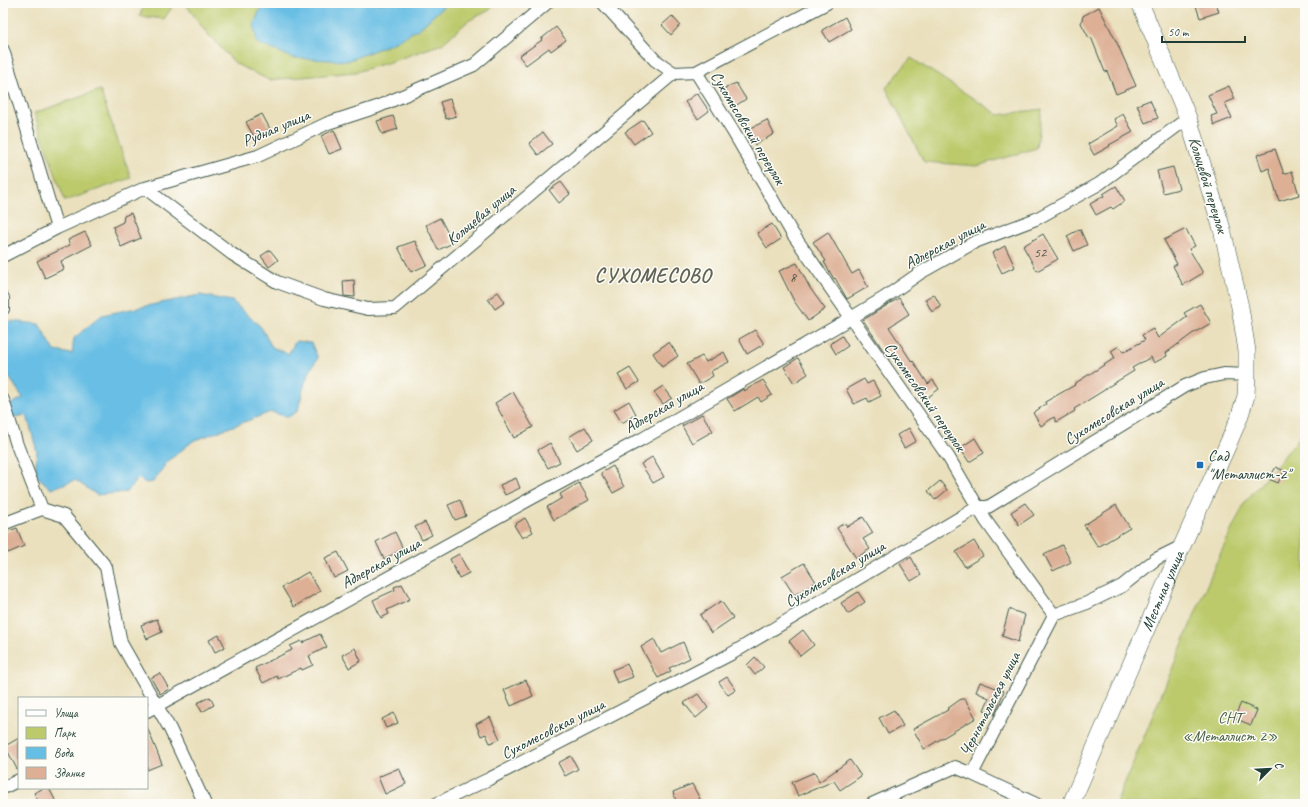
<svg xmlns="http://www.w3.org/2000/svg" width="1308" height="807" font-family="Caveat,sans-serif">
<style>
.green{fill:#bcca6c;stroke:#6e8450}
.water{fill:#67bee4;stroke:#437e8c}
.building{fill:#ddb096}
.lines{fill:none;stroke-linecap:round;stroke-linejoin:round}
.street-casing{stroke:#3d5549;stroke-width:14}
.secondary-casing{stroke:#3d5549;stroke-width:18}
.street{stroke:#fff;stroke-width:12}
.secondary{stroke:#fff;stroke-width:17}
.poi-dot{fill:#1f6fb2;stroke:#fdfcf7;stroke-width:1.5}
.labels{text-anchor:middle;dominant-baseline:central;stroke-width:3;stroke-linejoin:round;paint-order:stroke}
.number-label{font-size:14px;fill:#4e5a4c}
.street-label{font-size:16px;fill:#1f3d34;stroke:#fdfcf7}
.poi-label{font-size:16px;fill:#1f3d34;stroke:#fdfcf7;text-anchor:start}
.park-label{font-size:16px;fill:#466042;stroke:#fdfcf7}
.district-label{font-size:20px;font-weight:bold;letter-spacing:1px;fill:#626556;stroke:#fdfcf7}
</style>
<rect width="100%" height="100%" fill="#fdfcf7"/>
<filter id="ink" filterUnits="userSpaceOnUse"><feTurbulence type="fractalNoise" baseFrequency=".025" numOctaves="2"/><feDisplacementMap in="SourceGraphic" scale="8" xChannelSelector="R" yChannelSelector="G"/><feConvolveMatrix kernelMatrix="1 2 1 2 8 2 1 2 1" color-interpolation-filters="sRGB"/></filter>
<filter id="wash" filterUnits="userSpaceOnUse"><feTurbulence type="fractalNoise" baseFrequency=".012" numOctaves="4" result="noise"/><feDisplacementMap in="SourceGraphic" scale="16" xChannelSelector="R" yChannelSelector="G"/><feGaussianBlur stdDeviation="0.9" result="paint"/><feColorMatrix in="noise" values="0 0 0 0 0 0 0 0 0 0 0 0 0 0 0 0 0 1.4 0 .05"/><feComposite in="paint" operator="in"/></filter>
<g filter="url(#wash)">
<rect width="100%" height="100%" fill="#eae0bd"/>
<path class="green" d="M146 3H175L164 19 139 16Z
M185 3H263L254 24 347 61 393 43 420 28 447 3H494L490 10 468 21 442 44 393 61 356 72 269 80 236 64 205 31Z
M911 58 999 115 1042 109 1037 148 977 166 924 162 886 88Z
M100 90 131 178 65 201 34 113Z
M1305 431V804H1116L1216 563 1245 502Z"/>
<path class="water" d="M263 3H447L420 28 393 43 347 61 293 58 257 43 254 24Z
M200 295 232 301 261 327 272 347 288 354 296 341 311 343 318 358C305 376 303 389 298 411L288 417 271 412 193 441 167 462 153 482 146 483 138 478 127 492 97 495 75 480 51 489 35 474 37 452 27 415 13 417 9 405 23 398 9 377 3 356V328L10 321 39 324 55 351 72 354 74 338 102 315Z"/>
<g id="blocks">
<path class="building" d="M1195 3H1216L1219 12 1200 18Z
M1099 7 1117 43 1136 86 1116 94 1107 71 1105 72 1091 37 1089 38 1081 23 1083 16Z
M672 16 680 25 671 35 662 25Z
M845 17 851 29 829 42 822 30Z
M556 27 566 40 551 51 549 48 526 65 519 56 542 40 541 39Z
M736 83 746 99 732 108 722 90Z
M1229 86 1235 99 1225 103 1232 118 1214 125 1211 116 1217 114 1208 95Z
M697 93 709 111 698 119 685 102Z
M450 99 456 116 446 119 440 102Z
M1150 100 1158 118 1145 123 1137 105Z
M262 114 270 129 254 137 246 122Z
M1123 114 1133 132 1109 145 1110 146 1094 155 1088 144 1118 126 1114 119Z
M393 116 398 129 382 134 377 121Z
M643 120 651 132 634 144 625 132Z
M767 120 774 134 755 145 747 130Z
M334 130 342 149 329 154 321 136Z
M543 132 552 144 538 155 529 143Z
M1275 149 1284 174 1292 171 1299 195 1279 201 1269 168 1262 171 1257 155Z
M1173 167 1179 189 1163 193 1157 171Z
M561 182 570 194 559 203 549 190Z
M1116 186 1125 201 1113 209 1111 207 1096 215 1090 204 1104 196 1103 194Z
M131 213 141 238 121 247 113 227 123 222 124 216Z
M440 218 453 243 438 250 426 225Z
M772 224 781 239 767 248 757 233Z
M1080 229 1087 245 1074 251 1067 236Z
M1186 229 1195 246 1189 249 1203 273 1183 285 1173 266 1177 264 1164 240Z
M85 232 92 245 61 261 64 269 45 278 37 261 70 245 68 240Z
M828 232 852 274 859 270 868 287 847 299 835 278 834 279 824 262 826 261 813 242Z
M1043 234 1058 259 1037 271 1023 246Z
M415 241 427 265 411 272 398 247Z
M1005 246 1015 267 1002 273 992 253Z
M270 250 278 260 269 267 261 256Z
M797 263 810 288 825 309 808 321 794 301 779 271Z
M354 280 355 297 344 296 343 281Z
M498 292 505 302 495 309 488 299Z
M934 294 941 307 932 312 925 299Z
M899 298 909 314 889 327 912 362 913 361 928 384 933 380 939 389 927 398 913 379 910 381 893 356 889 359 863 320Z
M1200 304 1211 323 1192 334 1166 353 1167 356 1154 363 1151 357 1132 368 1134 371 1106 388V389L1074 409 1075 411 1056 422 1054 417 1041 426 1033 413 1046 404 1045 402 1075 385 1074 384 1115 358 1111 351 1119 346 1123 352 1145 340 1142 335 1153 329 1158 338 1187 317 1184 313Z
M755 330 764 344 747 354 739 339Z
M842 336 848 346 836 354 830 344Z
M669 342 678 356 662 367 653 353Z
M724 352 729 362 711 371 713 376 699 384 687 364 702 356 706 362Z
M798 358 808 374 794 383 784 367Z
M630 368 639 382 627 389 618 375Z
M864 379 867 384 873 381 881 396 869 402 867 398 854 404 846 389Z
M763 380 772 395 761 402 758 397 735 411 727 399 743 389 744 391Z
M663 386 672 398 663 404 654 392Z
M513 392 533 427 514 438 495 403Z
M629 401 636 414 622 423 614 410Z
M702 414 713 431 692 443 682 426Z
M585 427 593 440 577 450 569 437Z
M909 428 916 441 904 448 897 435Z
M975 438 984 453 969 462 960 448Z
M550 443 560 462 548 468 538 450Z
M652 457 664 477 653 483 641 464Z
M613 466 624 487 613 493 601 473Z
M1276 467 1284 471 1278 483 1269 479Z
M516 478 520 488 505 495 500 485Z
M940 481 947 490 935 500 928 491Z
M579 483 589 500 554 520 547 507 562 498 560 494Z
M460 500 466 516 455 520 448 505Z
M1025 503 1034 515 1019 525 1011 512Z
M1116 505 1130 528 1098 547 1084 525Z
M863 517 873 533 863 539 870 549 856 558 837 528 844 523 847 527Z
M525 518 533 532 522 538 514 525Z
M425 522 432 535 422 540 415 527Z
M17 528 24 546 8 553 3 539V533Z
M395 532 403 549 384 559 376 542Z
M974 541 983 556 965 567 956 552Z
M1062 545 1071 562 1053 571 1044 554Z
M338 552 348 571 334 578 325 558Z
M459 554 469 573 459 578 450 559Z
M911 557 921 575 911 581 900 564Z
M804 563 816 582 794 595 782 576Z
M308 572 320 591 294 607 282 587Z
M402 584 410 599 387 610 389 614 381 618 373 600 395 590 394 587Z
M858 592 865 602 848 614 841 603Z
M721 601 733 618 711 633 700 615Z
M1009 609 1025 615 1018 642 1002 636Z
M157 619 162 632 147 639 141 625Z
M803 630 814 645 800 656 789 641Z
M320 634 327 647 309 656 313 665 302 670 301 668 278 679 277 676 263 683 255 668 292 650 290 646 301 641 302 643Z
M219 635 225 647 215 652 209 640Z
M654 639 661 653 683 642 690 658 669 668 671 671 658 678 641 647Z
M355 648 361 661 349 668 342 655Z
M755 657 764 667 755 675 747 665Z
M627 664 633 677 617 683 612 670Z
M160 673 169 689 160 694 151 678Z
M727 677 736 690 728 695 719 682Z
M526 680 533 696 511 706 504 690Z
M980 682 1004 691 995 714 984 710 989 698 976 692Z
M698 694 708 708 696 718 684 703Z
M210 697 214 705 202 712 197 703Z
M961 699H965L976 718 924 749 913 729 948 710 947 709Z
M1241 703 1257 710 1251 725 1234 718Z
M894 710 903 726 888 734 879 718Z
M394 713 398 723 386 728 382 719Z
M490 717 500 739 490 743 486 734 481 736 476 724Z
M147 727 162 764 147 770Z
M19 738V773L5 746Z
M571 756 578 769 565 776 558 763Z
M850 760 861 776 840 790 834 781 798 796 792 782 815 772 819 782Z
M399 768 406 784 385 794 378 777Z
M692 784 700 799 690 804H677L673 792Z
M44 788H49L57 804H40L34 793Z"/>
</g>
</g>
<g filter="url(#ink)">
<use href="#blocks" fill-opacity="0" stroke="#3d5549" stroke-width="1"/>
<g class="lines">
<defs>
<path id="street" d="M603 3 655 60 674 73
M3 50 57 228
M696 72 734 133 792 233 949 458 986 521 1054 615 1087 603 1122 586 1156 559 1182 546
M145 188 232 254 277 282 324 299 368 309 395 308 674 73 696 72 827 3
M3 256 57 228 145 188 258 156 328 123 377 107 474 65 547 3
M3 298V309
M3 400 17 445 42 509 64 516 106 567 121 643 170 729 205 804
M3 524 42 509
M147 711 532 498 642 439 851 318 884 298 920 273 975 242 1036 219 1099 184 1188 118
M972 774 1036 804
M3 788 19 780
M436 804 489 779 731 654 978 507H988L1185 386 1205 378 1224 374 1247 375
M872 804 955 767 972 774 1054 615"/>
<g id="secondary">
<path id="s1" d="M1071 804 1182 546 1228 444 1239 418 1246 396 1247 375V351L1240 307 1222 229 1188 118 1140 3"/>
</g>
</defs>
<use href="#street" class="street-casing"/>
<use href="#secondary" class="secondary-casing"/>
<use href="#street" class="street"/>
<use href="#secondary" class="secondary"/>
</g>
</g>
<rect class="poi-dot" x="1196" y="461" width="8" height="8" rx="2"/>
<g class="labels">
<g class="number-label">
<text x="1040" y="252">52</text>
<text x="793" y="277">8</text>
</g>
<g class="street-label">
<text transform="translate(276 128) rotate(-23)">Рудная улица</text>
<text transform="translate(748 128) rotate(59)">Сухомесовский переулок</text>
<text transform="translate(1208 185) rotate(73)">Кольцевой переулок</text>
<text transform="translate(481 215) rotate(-40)">Кольцевая улица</text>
<text transform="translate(945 244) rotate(-28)">Адлерская улица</text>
<text transform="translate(925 397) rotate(55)">Сухомесовский переулок</text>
<text transform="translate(664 407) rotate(-30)">Адлерская улица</text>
<text transform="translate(1114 411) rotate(-32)">Сухомесовская улица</text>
<text transform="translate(381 563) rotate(-29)">Адлерская улица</text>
<text transform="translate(835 574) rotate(-31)">Сухомесовская улица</text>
<text stroke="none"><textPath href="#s1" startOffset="232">Местная улица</textPath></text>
<text transform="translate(990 704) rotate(-63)">Чернотальская улица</text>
<text transform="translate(553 729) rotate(-27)">Сухомесовская улица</text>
</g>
<g class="poi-label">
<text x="1208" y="456">Сад<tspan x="1208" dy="18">"Металлист-2"</tspan></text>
</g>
<g class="park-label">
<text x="1230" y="718">СНТ<tspan x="1230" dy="18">«Металлист 2»</tspan></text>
</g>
<g class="district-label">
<text x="653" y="275">СУХОМЕСОВО</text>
</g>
</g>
<rect width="1308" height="807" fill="none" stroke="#fdfcf7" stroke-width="16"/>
<rect x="18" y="697" width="130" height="92" fill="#fdfcf7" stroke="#a4b0a9"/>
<rect x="26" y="710" width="20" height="6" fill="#ffffff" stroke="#a4b0a9"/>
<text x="54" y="717" font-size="12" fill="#1f3d34">Улица</text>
<rect x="26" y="727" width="20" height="12" fill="#bcca6c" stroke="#a4b0a9"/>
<text x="54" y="737" font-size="12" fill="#1f3d34">Парк</text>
<rect x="26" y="747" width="20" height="12" fill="#67bee4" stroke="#a4b0a9"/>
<text x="54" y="757" font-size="12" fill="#1f3d34">Вода</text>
<rect x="26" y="767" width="20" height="12" fill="#ddb096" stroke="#a4b0a9"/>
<text x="54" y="777" font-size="12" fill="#1f3d34">Здание</text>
<g transform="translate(1270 769) rotate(66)" stroke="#fdfcf7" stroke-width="3" paint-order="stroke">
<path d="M0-3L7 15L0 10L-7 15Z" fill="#1f3d34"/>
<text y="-6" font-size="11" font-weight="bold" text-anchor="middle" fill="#1f3d34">С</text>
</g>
<path d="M1162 36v6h83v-6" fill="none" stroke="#1f3d34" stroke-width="2"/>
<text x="1168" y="36" font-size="12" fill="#1f3d34" stroke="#fdfcf7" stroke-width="3" paint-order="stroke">50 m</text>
</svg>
